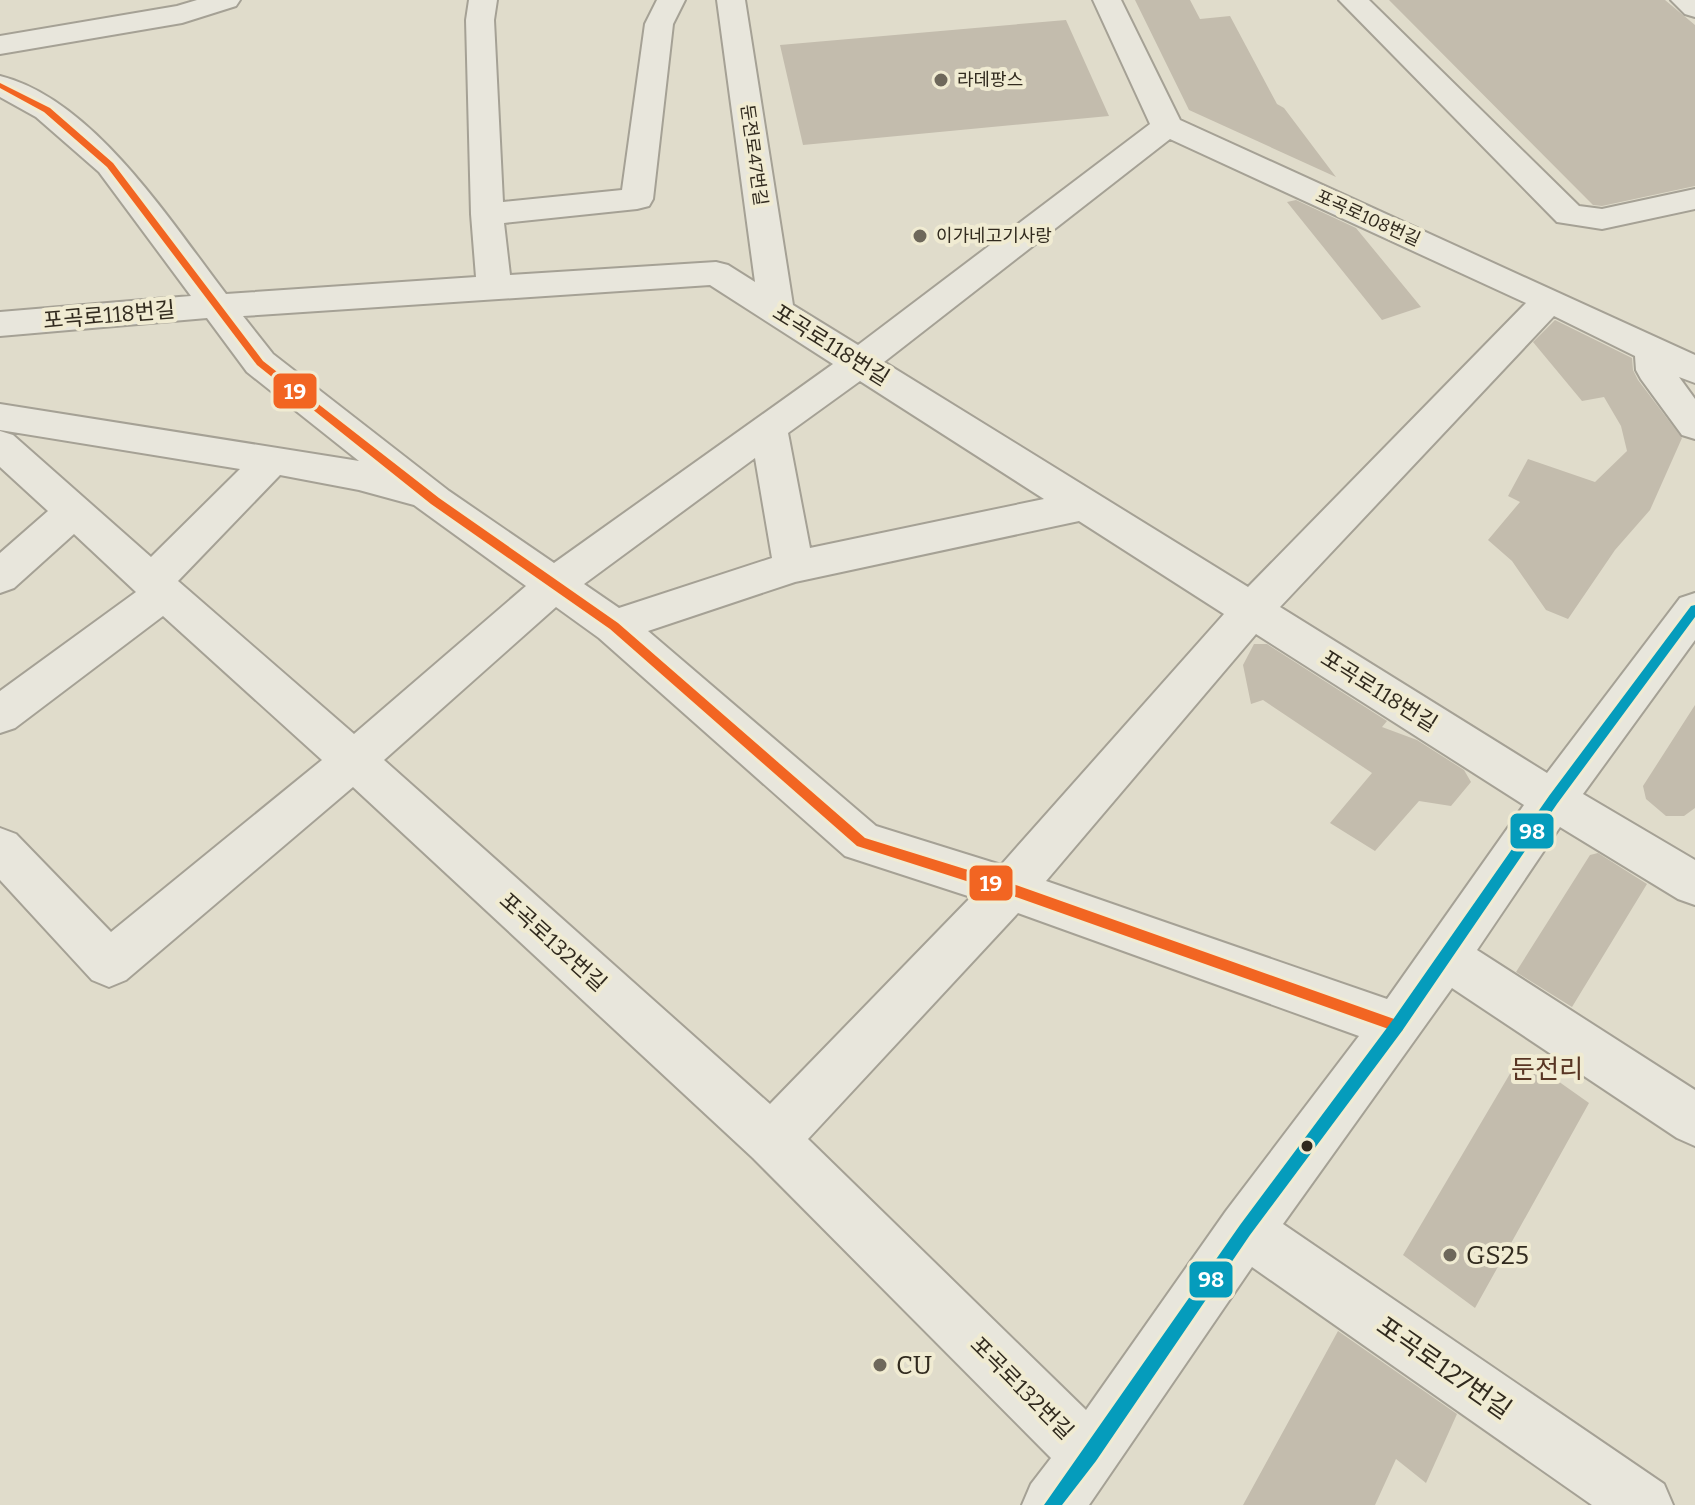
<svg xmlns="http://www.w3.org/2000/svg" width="1695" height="1505" font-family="Bitter,'Noto Sans KR',serif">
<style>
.building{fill:#c3bcad}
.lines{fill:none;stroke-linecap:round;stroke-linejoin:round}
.minor-casing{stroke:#a5a195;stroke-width:4}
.minor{fill:#e8e6dc;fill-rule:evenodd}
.bus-1-casing{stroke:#f0ebd2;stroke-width:6}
.bus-2-casing{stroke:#f0ebd2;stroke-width:6}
.bus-1{fill:#f26522;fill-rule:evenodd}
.bus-2{fill:#059cbc;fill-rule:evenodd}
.poi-dot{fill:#6e685b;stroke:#f0ebd2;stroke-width:3}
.bus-dot{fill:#312a1e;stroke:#f0ebd2;stroke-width:3}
.labels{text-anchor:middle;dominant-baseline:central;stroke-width:8;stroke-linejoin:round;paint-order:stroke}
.far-poi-label{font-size:18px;fill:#312a1e;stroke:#f0ebd2;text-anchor:start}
.far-street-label{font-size:18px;fill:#312a1e;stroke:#f0ebd2}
.street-label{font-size:22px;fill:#312a1e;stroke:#f0ebd2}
.quarter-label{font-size:26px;fill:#583523;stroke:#f0ebd2}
.near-poi-label{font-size:26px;fill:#312a1e;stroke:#f0ebd2;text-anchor:start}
.near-street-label{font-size:26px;fill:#312a1e;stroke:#f0ebd2}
.line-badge{stroke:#f0ebd2;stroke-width:3}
.badge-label{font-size:22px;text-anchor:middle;font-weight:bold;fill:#fff}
</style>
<rect width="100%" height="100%" fill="#e0dccb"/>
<path class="building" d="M1135 0H1190L1200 19 1230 16 1277 104 1284 108 1336 177 1189 110Z
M1389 0H1665L1695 25V186L1602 206 1593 205Z
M1066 20 1109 116 803 145 780 45Z
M1296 200 1356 228 1421 307 1382 320 1287 202Z
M1555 320 1632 358 1633 370 1638 380 1682 438 1650 510 1615 550 1568 619 1546 610 1512 561 1488 540 1520 502 1508 496 1528 459 1595 482 1627 451 1621 426 1604 397 1582 401 1533 342Z
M1254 644H1267L1387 721 1382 727 1417 740 1464 770 1471 782 1451 806 1419 801 1375 851 1330 823 1372 773 1263 700 1251 704 1243 665Z
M1695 705V808L1684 816H1666L1646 799 1643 786Z
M1598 853 1647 884 1572 1007 1516 972 1590 855Z
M1521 1055 1589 1103 1475 1308 1403 1255Z
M1338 1331 1457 1414 1426 1483 1396 1459 1375 1505H1243Z"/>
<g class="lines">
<defs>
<path id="minor" d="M197 0H240L236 6 182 23 0 54V36L177 6Z
M469 0H497L494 20 503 202 622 190 645 24 657 0H685L673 24 653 199 649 206 637 209 504 223 510 275 716 262 728 265 755 282 717 0H745L793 305 858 345 1150 124 1093 0H1121L1180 120 1695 355V383L1679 377 1695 399V439L1682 435 1641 379 1636 370 1635 356 1554 316 1280 607 1547 773 1680 598 1695 593V640L1583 794 1695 860V905L1678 899 1560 827 1477 950 1695 1090V1146L1677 1138 1452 988 1283 1224 1664 1484 1673 1505H1592L1252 1267 1089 1505H1022L1031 1484 1051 1458 753 1158 353 787 126 980 109 987 92 980 0 880V828L16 834 111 932 322 760 163 616 15 728 0 733V691L136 592 74 534 14 588 0 593V553L48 511 0 467V431L13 435 151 557 240 469 0 430V404L359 461 247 372 207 318 0 336V312L191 296 99 172 36 117 0 97V76C93 99 170 221 226 294L476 277 471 214 466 20ZM1170 139 1526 303 1248 587 884 362ZM710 285 833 364 554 563 449 491 273 354 243 316ZM860 381 1044 499 810 548 788 433ZM755 458 772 558 619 608 584 584ZM280 475 359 490 414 505 526 586 354 734 178 581ZM1079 521 1224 614 1001 865 876 826 648 631 795 582ZM556 607 599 638 845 856 971 897 770 1104 384 760ZM1256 634 1524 805 1387 999 1046 881ZM1018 913 1359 1036 1226 1211 1086 1410 808 1139Z
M1339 0H1369L1579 206 1602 209 1695 189V209L1602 229 1557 222Z
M1671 0H1695V17L1685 14Z"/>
</defs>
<use href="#minor" class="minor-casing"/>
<use href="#minor" class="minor"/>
<defs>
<path id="bus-1" d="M0 83 50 108 113 163 263 361 439 498 618 623 865 838 1010 883 1397 1020 1402 1021 1404 1026 1402 1031 1397 1032 1010 895 857 846 610 629 431 504 257 365 107 167 44 112 0 88Z"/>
<path id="bus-2" d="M1695 605V617L1557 804 1402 1031 1250 1235 1096 1461 1062 1505H1044L1240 1225 1392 1021 1549 796 1691 606Z"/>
</defs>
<use href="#bus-1" class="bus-1-casing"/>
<use href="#bus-2" class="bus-2-casing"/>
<use href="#bus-1" class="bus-1"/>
<use href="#bus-2" class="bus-2"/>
</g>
<g class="poi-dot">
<circle cx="941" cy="80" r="8"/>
<circle cx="920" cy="236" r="8"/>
<circle cx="1450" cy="1255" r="8"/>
<circle cx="880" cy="1365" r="8"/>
</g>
<circle class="bus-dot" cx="1307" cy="1146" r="7"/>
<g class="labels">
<g class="far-poi-label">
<text x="957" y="80">라데팡스</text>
<text x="936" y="236">이가네고기사랑</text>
</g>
<g class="far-street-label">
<text transform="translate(754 155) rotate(82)">둔전로47번길</text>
<text transform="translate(1368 218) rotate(24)">포곡로108번길</text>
</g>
<g class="street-label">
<text transform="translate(109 315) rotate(-5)">포곡로118번길</text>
<text transform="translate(831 345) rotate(32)">포곡로118번길</text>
<text transform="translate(1379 691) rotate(32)">포곡로118번길</text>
<text transform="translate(553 942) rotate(42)">포곡로132번길</text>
<text transform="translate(1022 1388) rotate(45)">포곡로132번길</text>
</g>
<g class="quarter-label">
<text x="1547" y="1069">둔전리</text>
</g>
<g class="near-poi-label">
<text x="1466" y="1255">GS25</text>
<text x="896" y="1365">CU</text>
</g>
<g class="near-street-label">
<text transform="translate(1444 1368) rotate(35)">포곡로127번길</text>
</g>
</g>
<g class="line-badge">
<rect x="272" y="372" width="46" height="38" rx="8" fill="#f26522"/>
<rect x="1509" y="812" width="46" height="38" rx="8" fill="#059cbc"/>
<rect x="968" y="864" width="46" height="38" rx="8" fill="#f26522"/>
<rect x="1188" y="1260" width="46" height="39" rx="8" fill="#059cbc"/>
</g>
<g class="badge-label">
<text x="295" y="399">19</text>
<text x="1532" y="839">98</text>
<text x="991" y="891">19</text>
<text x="1211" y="1287">98</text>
</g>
</svg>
